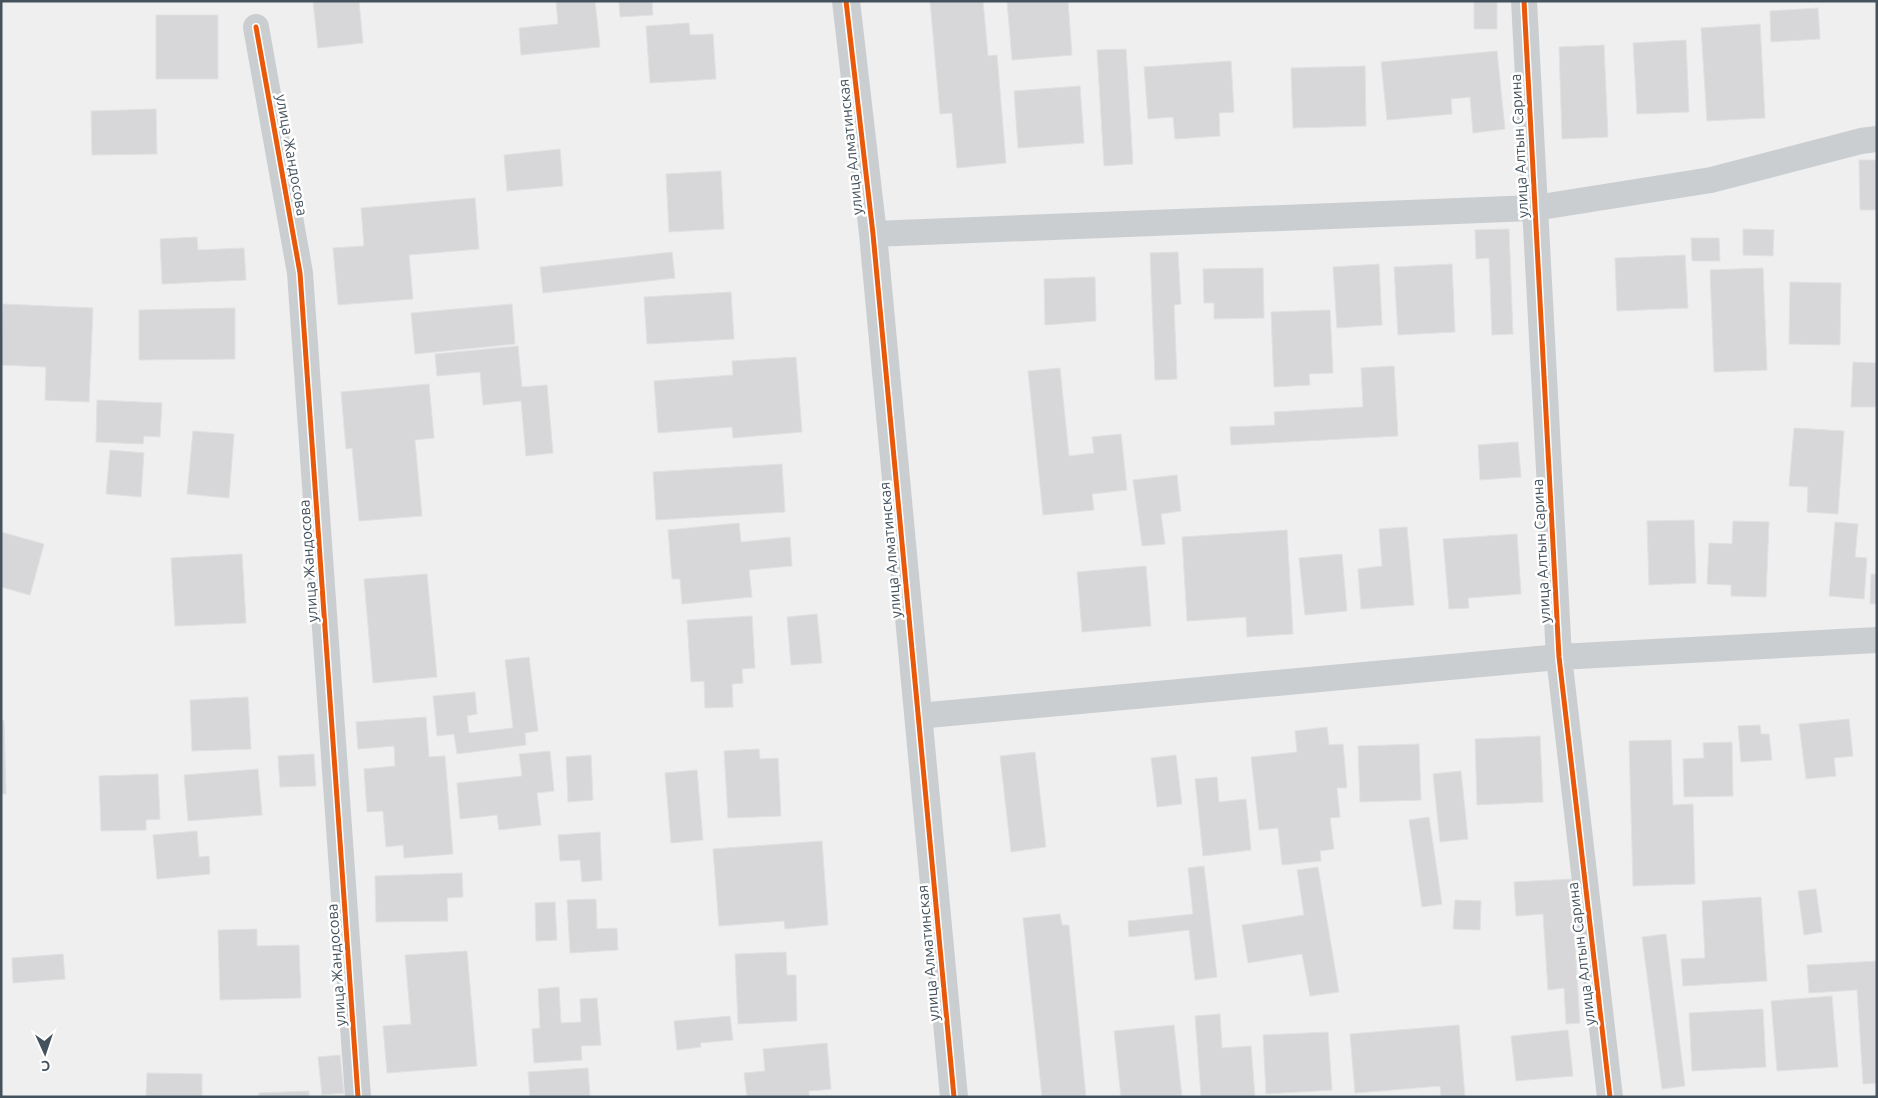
<svg xmlns="http://www.w3.org/2000/svg" width="1878" height="1098" font-family="Ubuntu,sans-serif">
<style>
.building{fill:#d7d7d9;stroke:#e1e1e2}
.lines{fill:none;stroke-linecap:round;stroke-linejoin:round}
.minor{stroke:#cbced0;stroke-width:26}
.tertiary{stroke:#cbced0;stroke-width:28}
.cycleway-casing{stroke:#fff;stroke-width:8}
.cycleway{stroke:#e8590c;stroke-width:5}
.labels{text-anchor:middle;dominant-baseline:central;stroke-width:5;stroke-linejoin:round;paint-order:stroke}
.street-label{font-size:15px;fill:#44525e;stroke:#fff}
</style>
<rect width="100%" height="100%" fill="#f0efef"/>
<path class="building" d="M313 1H359L363 43 318 48Z
M556 1H595L600 47 521 55 519 28 558 24Z
M619 1H652L653 15 620 17Z
M930 1H983L988 56 997 55 1006 163 957 168 952 113 940 114Z
M1007 1H1068L1072 55 1012 60Z
M1474 1H1497V29H1474Z
M1818 8 1820 39 1771 42 1770 11Z
M156 15H218V79H156Z
M689 23 690 35 713 34 716 79 650 83 646 26Z
M1760 24 1765 118 1707 121 1701 28Z
M1686 40 1689 112 1637 114 1633 43Z
M1604 45 1608 137 1562 139 1559 47Z
M1126 49 1133 164 1104 166 1097 50Z
M1497 51 1505 129 1473 133 1470 97 1451 99 1452 114 1387 120 1381 62Z
M1231 61 1234 112 1219 113 1220 136 1175 139 1173 117 1148 119 1144 67Z
M1365 66 1366 126 1293 128 1291 68Z
M1080 86 1084 143 1018 148 1014 91Z
M156 109 157 154 92 155 91 111Z
M560 149 563 186 507 191 504 155Z
M1859 160H1877V210H1860Z
M721 171 724 229 669 232 666 174Z
M475 198 479 249 409 255 413 299 338 305 333 248 364 246 361 208Z
M1509 229 1513 334 1492 335 1489 258 1476 259 1475 230Z
M1743 229 1774 230 1773 256 1743 255Z
M197 237 198 250 244 248 246 280 162 284 160 239Z
M1691 238H1719L1720 261H1692Z
M672 252 675 278 543 293 540 267Z
M1178 252 1181 304 1174 305 1177 379 1155 380 1150 253Z
M1685 255 1688 308 1617 311 1615 258Z
M1379 264 1382 325 1337 328 1333 267Z
M1452 264 1455 332 1398 335 1394 267Z
M1263 268 1264 318 1214 319V303H1204L1203 269Z
M1763 268 1767 370 1714 372 1710 270Z
M1095 277 1096 321 1045 325 1044 279Z
M1790 282 1841 283 1840 345 1789 344Z
M731 292 734 339 647 344 644 297Z
M3 304 93 308 89 402 45 400 46 367 1 365Z
M512 304 515 344 415 354 411 313Z
M235 308V359L139 360V310Z
M1330 310 1333 373 1309 374 1310 385 1274 387 1271 312Z
M518 346 522 387 547 385 553 453 526 456 521 401 483 405 480 372 437 376 435 354Z
M796 357 802 432 733 438 732 427 658 433 654 381 733 375 732 361Z
M1853 362 1877 363V407H1851Z
M1394 366 1398 436 1231 445 1230 427 1275 425 1274 412 1363 407 1361 368Z
M1060 368 1069 456 1094 453 1092 437 1121 434 1127 490 1092 494 1094 510 1043 515 1028 371Z
M429 384 434 438 415 440 422 516 359 521 352 448 346 449 341 392Z
M97 400 162 403 160 437 144 436 143 444 96 442Z
M1794 428 1844 431 1838 514 1807 512 1808 487 1789 486Z
M193 431 234 434 229 498 187 494Z
M1518 442 1521 477 1480 480 1478 445Z
M110 450 144 453 141 497 106 494Z
M782 464 785 512 656 520 653 472Z
M1177 475 1181 511 1161 514 1165 544 1142 546 1133 480Z
M1694 520 1696 583 1649 585 1647 521Z
M1733 521 1769 522 1766 597 1731 596V585L1707 584 1709 543 1732 544Z
M1835 522 1858 524 1855 557 1867 558 1864 599 1829 596Z
M739 523 741 542 790 537 792 566 749 570 752 597 682 604 680 579H672L668 530Z
M1407 527 1414 605 1361 609 1358 569 1382 566 1379 529Z
M1287 530 1293 634 1247 637 1246 617 1187 621 1182 537Z
M1 532 44 544 30 595 1 587Z
M1517 534 1521 594 1468 598 1469 608 1449 609 1443 539Z
M242 554 246 623 175 626 171 558Z
M1342 554 1347 611 1305 615 1299 558Z
M1146 566 1151 626 1082 632 1077 572Z
M427 574 437 677 373 683 364 579Z
M1871 574H1877V604H1870Z
M817 614 822 663 791 665 787 617Z
M752 616 755 668 742 669 743 683 732 684 733 707 705 708 704 681 691 682 687 620Z
M529 657 538 731 525 733 526 745 457 754 454 734 437 736 433 696 475 692 477 714 467 716 469 733 513 728 505 660Z
M248 697 251 749 192 751 190 700Z
M426 717 429 757 445 756 453 854 404 858 403 845 386 847 383 811 367 812 364 769 395 766 394 746 358 749 356 722Z
M1849 719 1853 756 1834 758 1836 776 1806 779 1799 724Z
M1 720H4L6 794H1Z
M1760 725 1761 734H1769L1772 760 1741 762 1738 726Z
M1327 727 1329 745 1343 744 1347 788H1337L1340 817 1330 818 1334 849 1320 851 1321 861 1282 865 1278 828 1259 830 1251 757 1297 752 1295 731Z
M1540 736 1543 802 1477 805 1475 739Z
M1671 740 1673 805 1693 804 1695 884 1633 886 1629 741Z
M1732 742 1733 796 1684 797 1683 759 1704 758 1703 743Z
M1419 744 1421 800 1360 802 1358 746Z
M759 749 760 759 778 758 781 816 728 818 724 751Z
M550 751 554 791 537 793 541 825 499 830 497 815 460 819 457 783 522 776 519 754Z
M1035 752 1046 847 1011 852 1000 756Z
M314 754 316 786 280 787 278 756Z
M591 755 593 800 568 802 566 757Z
M1176 755 1182 804 1157 807 1151 758Z
M258 769 262 815 188 821 184 775Z
M697 770 703 840 671 843 665 773Z
M1461 771 1468 839 1440 842 1433 774Z
M158 774 160 819 146 820V830L101 831 99 776Z
M1217 777 1219 802 1246 799 1251 850 1203 856 1195 779Z
M1429 817 1442 904 1422 907 1409 820Z
M197 831 199 857 209 856 210 874 157 879 153 835Z
M600 832 602 880 582 882 580 860 560 861 558 835Z
M822 841 828 925 785 929 784 921 719 926 713 849Z
M1204 866 1217 977 1195 980 1189 930 1129 937 1128 921 1193 914 1188 868Z
M1318 867 1339 992 1310 996 1302 954 1248 963 1242 925 1304 915 1297 870Z
M462 873 463 897 447 898 448 921 376 922 375 876Z
M1571 879 1580 1023 1566 1024 1564 988 1548 990 1543 914 1516 916 1514 882Z
M1816 889 1822 932 1804 935 1798 891Z
M1761 897 1767 981 1683 986 1681 959 1705 958 1702 901Z
M596 899 597 929 617 928 618 950 570 953 567 900Z
M1455 900 1481 901 1480 930 1453 929Z
M555 902 557 940 536 941 535 903Z
M1060 914 1062 925H1069L1086 1097H1042L1023 918Z
M257 929V946L299 945 301 998 220 1000 218 930Z
M1666 934 1685 1086 1662 1089 1642 937Z
M467 951 477 1066 387 1073 383 1026 411 1024 405 955Z
M786 952 787 975H796L797 1021 738 1024 735 954Z
M63 954 65 979 13 983 12 958Z
M1877 961V1083L1863 1084 1857 990 1809 993 1807 965Z
M559 987 561 1023 581 1022 580 999 597 998 601 1045 581 1046 582 1060 534 1063 532 1029 540 1028 538 989Z
M1832 996 1838 1067 1777 1071 1771 1001Z
M1763 1009 1766 1067 1692 1071 1689 1013Z
M1220 1014 1222 1048 1251 1046 1255 1097H1201L1195 1016Z
M730 1016 733 1040 700 1043 701 1047 677 1050 674 1021Z
M1174 1025 1182 1097H1121L1114 1031Z
M1459 1025 1465 1097H1441L1440 1086 1355 1093 1350 1034Z
M1568 1030 1573 1076 1516 1081 1511 1036Z
M1328 1032 1332 1090 1266 1094 1263 1035Z
M827 1043 831 1089 809 1091V1097H747L744 1073 765 1071 763 1049Z
M340 1055 344 1093 322 1095 318 1057Z
M588 1068 590 1097H530L528 1072Z
M147 1073 202 1074V1097H146Z
M309 1091V1097H259V1093Z"/>
<g class="lines">
<path class="minor" d="M1524 1 1559 657 1610 1097
M256 27 300 273 358 1097
M873 234 1535 208 1711 180 1861 141 1877 139
M918 716 1559 657 1877 640"/>
<path class="tertiary" d="M846 1 873 234 954 1097"/>
<defs>
<path id="cycleway" d="M846 1 873 234 954 1097
M1524 1 1559 657 1610 1097
M256 27 300 273 358 1097"/>
</defs>
<use href="#cycleway" class="cycleway-casing"/>
<use href="#cycleway" class="cycleway"/>
</g>
<g class="labels">
<g class="street-label">
<text transform="translate(1519 146) rotate(-93)">улица Алтын Сарина</text>
<text transform="translate(850 147) rotate(-96)">улица Алматинская</text>
<text transform="translate(292 155) rotate(80)">улица Жандосова</text>
<text transform="translate(890 550) rotate(-95)">улица Алматинская</text>
<text transform="translate(1541 551) rotate(-93)">улица Алтын Сарина</text>
<text transform="translate(308 561) rotate(-94)">улица Жандосова</text>
<text transform="translate(928 953) rotate(-95)">улица Алматинская</text>
<text transform="translate(1581 954) rotate(-97)">улица Алтын Сарина</text>
<text transform="translate(336 965) rotate(-94)">улица Жандосова</text>
</g>
</g>
<rect width="1878" height="1098" fill="none" stroke="#44525e" stroke-width="5"/>
<g transform="translate(45 1053) rotate(177)" stroke="#ffffff" stroke-width="4" paint-order="stroke">
<path d="M0-4L9 19L0 12L-9 19Z" fill="#44525e"/>
<text y="-8" font-size="14" font-weight="bold" text-anchor="middle" fill="#44525e">С</text>
</g>
</svg>
